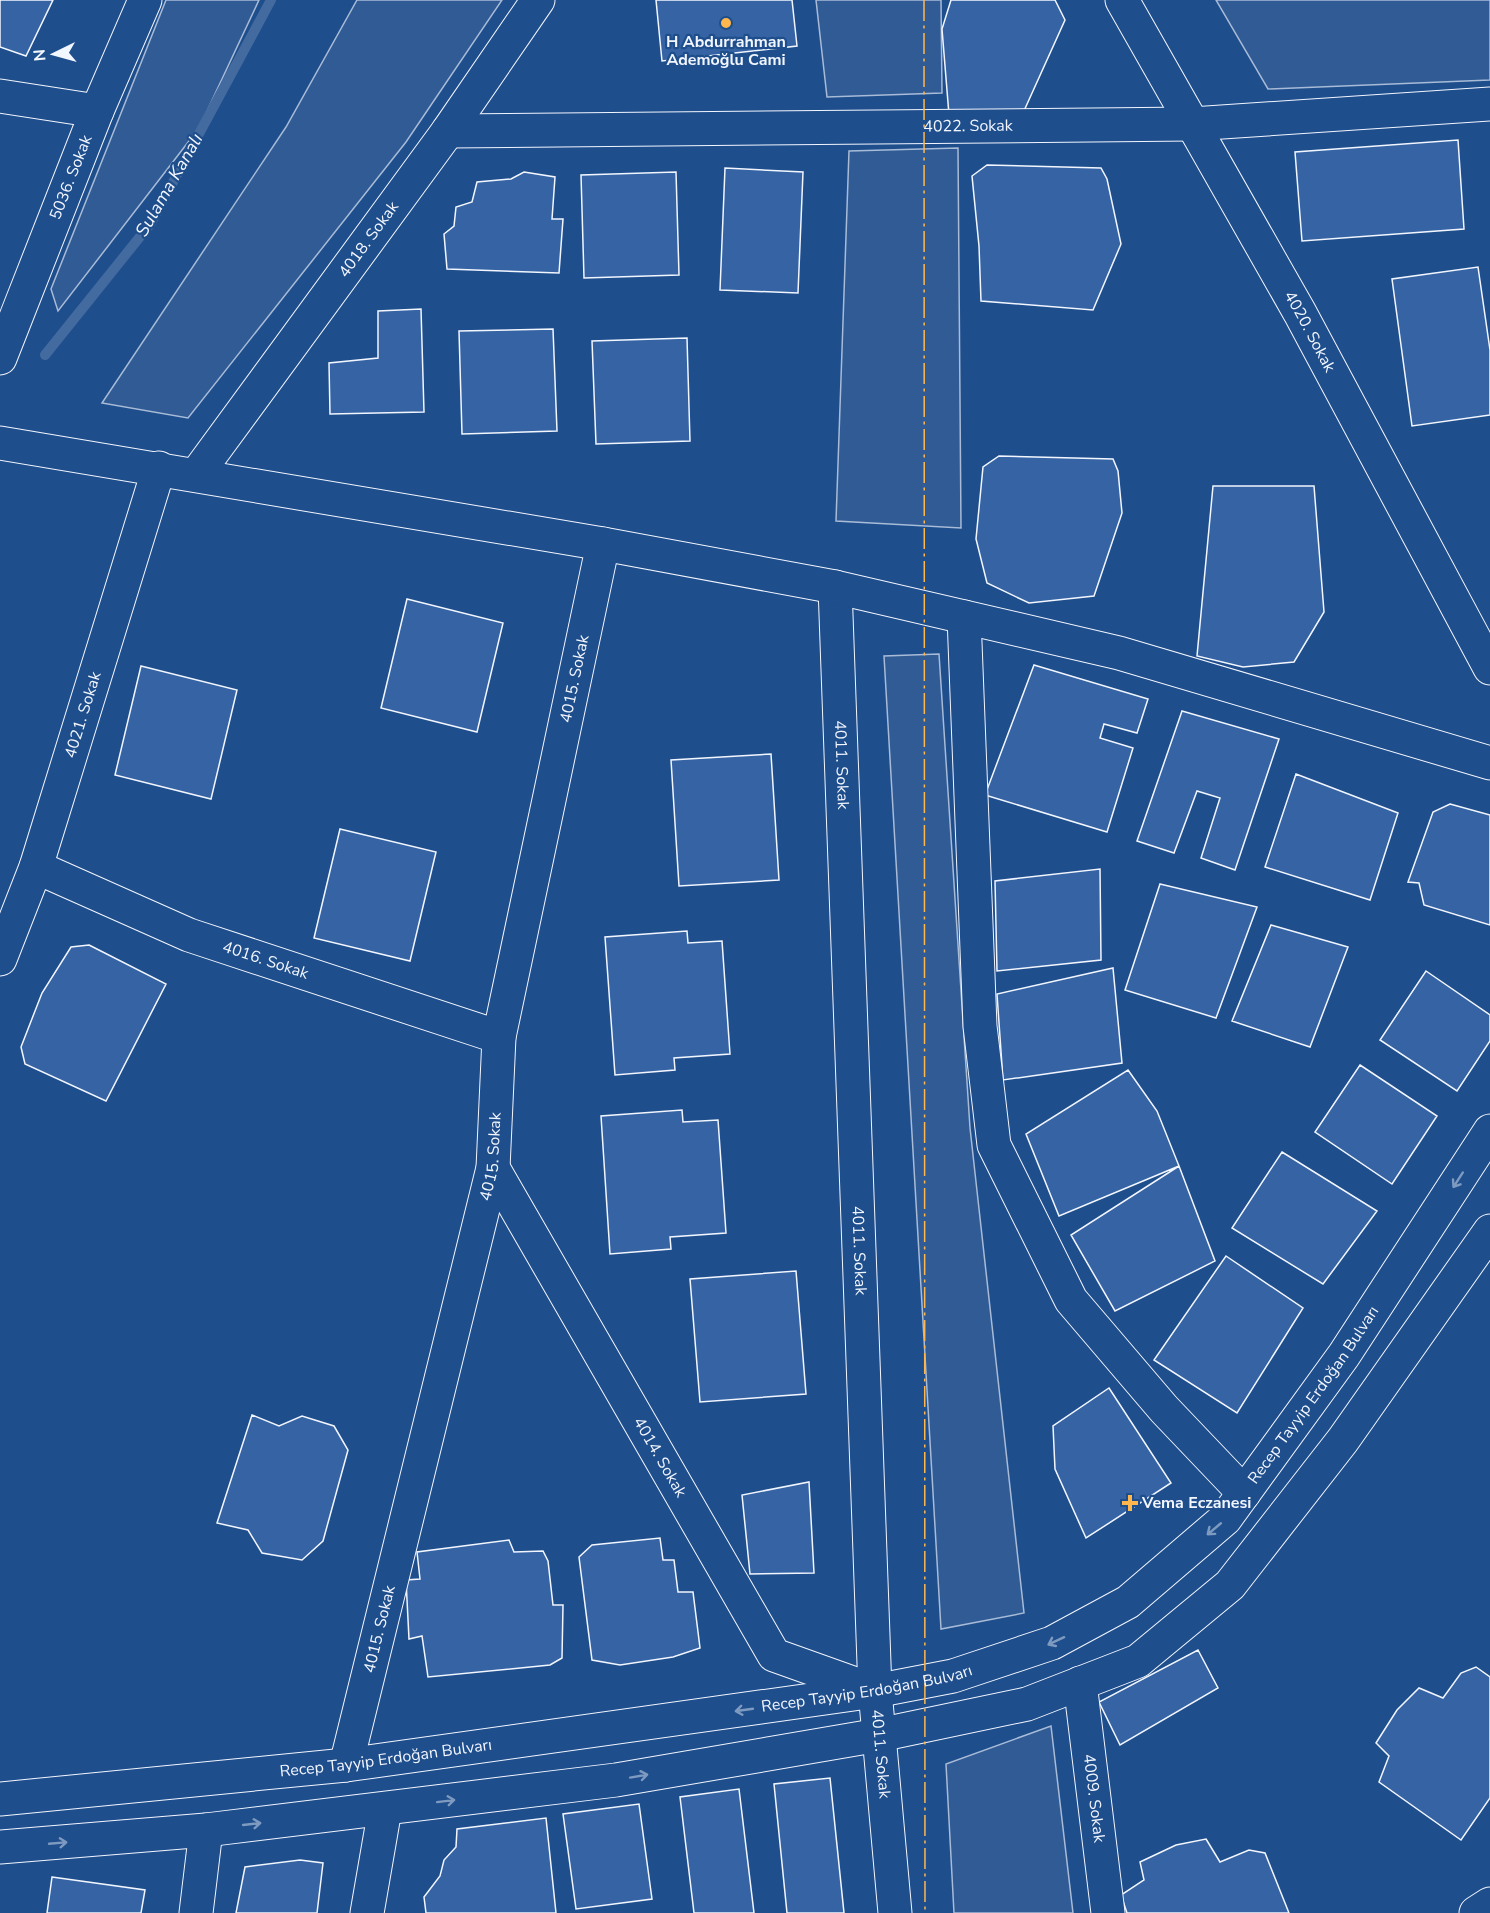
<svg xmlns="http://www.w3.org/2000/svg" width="1490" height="1913" font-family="'Nunito Sans',sans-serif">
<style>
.built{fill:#305b95;stroke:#a8bbd7;stroke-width:1.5}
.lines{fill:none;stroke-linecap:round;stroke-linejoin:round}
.stream{stroke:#446ba0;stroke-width:10}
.building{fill:#3563a3;stroke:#f2f6ff;stroke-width:1.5}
.minor-casing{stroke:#f2f6ff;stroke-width:35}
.major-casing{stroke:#f2f6ff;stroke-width:35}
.minor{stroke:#1f4e8c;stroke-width:33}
.major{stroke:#1f4e8c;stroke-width:33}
.power{stroke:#ffb74d;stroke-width:1.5;stroke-dasharray:21 4.5 3 4.5;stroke-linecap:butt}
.oneway{stroke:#7e9ac0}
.poi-dot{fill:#ffb74d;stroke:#1f4e8c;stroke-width:2}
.labels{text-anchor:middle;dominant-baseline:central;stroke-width:4.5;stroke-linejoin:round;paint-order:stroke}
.poi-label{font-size:16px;font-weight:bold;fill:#f2f6ff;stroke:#1f4e8c}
.street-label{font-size:16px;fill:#f2f6ff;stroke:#1f4e8c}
.water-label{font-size:18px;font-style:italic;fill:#f2f6ff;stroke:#1f4e8c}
</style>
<rect width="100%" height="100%" fill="#1f4e8c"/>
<path class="built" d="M166 0H259L199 128 58 311 51 289Z
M357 0H502L406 142 188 418 102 403 286 127Z
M816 0H941L942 93 827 97Z
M1216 0H1490V80L1268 89Z
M958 148 961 528 836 521 849 151Z
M939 654 970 1128 1024 1613 941 1629 884 656Z
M1051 1726 1073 1913H954L946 1764Z"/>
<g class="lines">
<path class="stream" d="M45 355 151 223 271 0"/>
</g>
<path class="building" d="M0 0H53L26 56 0 47Z
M656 0H792L797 46 662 61Z
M951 0H1055L1065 20 1023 113 949 115 942 29Z
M1458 140 1464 229 1302 241 1295 152Z
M987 165 1101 168 1107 179 1121 244 1093 310 981 301 979 246 972 176Z
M725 168 803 172 798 293 720 290Z
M524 172 555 177 552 219H563L559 273 447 269 444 234 454 226 456 207 472 202 477 182 511 179Z
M676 172 679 275 584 278 581 175Z
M1478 267 1490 350V415L1412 426 1392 279Z
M421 309 424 412 330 414 329 363 378 358V311Z
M553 329 557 431 462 434 459 331Z
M687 338 690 441 596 444 592 341Z
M999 456 1113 459 1118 471 1122 513 1094 596 1029 603 987 583 976 539 983 467Z
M1213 486H1314L1324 612 1294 662 1243 667 1197 656Z
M407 599 503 623 477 732 381 708Z
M1034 665 1148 699 1137 733 1104 724 1100 738 1133 748 1107 832 985 795Z
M141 666 237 690 211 799 115 775Z
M1182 711 1279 739 1235 870 1201 858 1220 798 1197 791 1174 853 1137 841Z
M771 754 779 880 679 886 671 760Z
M1296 774 1398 813 1370 900 1265 867Z
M1450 804 1490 815V925L1424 905 1419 883 1408 882 1433 812Z
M340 829 436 852 410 961 314 938Z
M1100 869 1101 960 997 971 995 881Z
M1160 884 1257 907 1216 1018 1125 990Z
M1271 925 1348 947 1310 1047 1232 1021Z
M687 931 688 943 722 941 730 1054 674 1058 675 1070 615 1075 605 937Z
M89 945 166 984 106 1101 25 1064 21 1047 42 993 71 947Z
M1113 968 1122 1063 1003 1080 997 994Z
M1426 971 1490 1015V1041L1457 1091 1380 1040Z
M1360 1065 1437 1116 1392 1184 1315 1132Z
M1128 1070 1157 1111 1179 1166 1059 1216 1026 1134Z
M682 1110 683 1122 718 1120 726 1233 670 1237 671 1249 610 1254 601 1116Z
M1282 1152 1377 1211 1323 1284 1232 1228Z
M1179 1166 1215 1261 1115 1311 1071 1235Z
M1226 1256 1303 1308 1237 1413 1154 1360Z
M796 1271 806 1394 700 1402 690 1279Z
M1109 1388 1171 1483 1086 1538 1055 1469 1053 1426Z
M252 1415 279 1426 302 1416 334 1426 348 1450 323 1541 302 1560 262 1553 248 1530 217 1523Z
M809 1482 814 1573 750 1574 742 1495Z
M660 1538 663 1560H674L678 1592H693L700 1648 673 1657 620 1665 592 1660 579 1557 592 1545Z
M509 1540 514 1552 543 1551 548 1561 553 1605H563L562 1658 550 1665 428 1677 422 1636 409 1639 406 1580 420 1579 417 1552Z
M1198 1650 1218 1688 1120 1745 1099 1702Z
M1476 1667 1490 1677V1798L1461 1840 1379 1782 1389 1756 1376 1743 1397 1710 1419 1688 1443 1698 1461 1673Z
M830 1778 844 1913H787L774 1784Z
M739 1789 754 1913H694L680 1797Z
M639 1804 652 1899 576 1909 563 1814Z
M546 1818 556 1913H426L424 1897 440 1876 444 1860 456 1847 457 1829Z
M1206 1839 1220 1862 1249 1850 1265 1853 1289 1913H1127L1121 1895 1144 1880 1140 1862 1176 1845Z
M300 1860 323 1863 317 1913H236L245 1867Z
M52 1877 145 1890 141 1913H47Z"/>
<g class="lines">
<defs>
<g id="minor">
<path id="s1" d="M1122 0 1300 313 1490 668"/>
<path d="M0 96 97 111"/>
<path id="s2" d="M448 131 1192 124 1490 104"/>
<path id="s3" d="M0 358 97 111 145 0"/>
<path id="s4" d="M196 475 448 131 538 0"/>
<path id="s5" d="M835 587 875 1691 895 1913"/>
<path d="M964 617 980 1026 994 1145 1071 1300 1164 1409 1244 1493"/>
<path id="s6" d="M36 867 189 935 499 1037"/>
<path id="s7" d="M0 959 36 867 159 468"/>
<path id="s8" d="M493 1168 774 1655 875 1691"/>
<path id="s9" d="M1080 1683 1108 1913"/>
<path id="s10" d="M346 1765 493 1168 499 1037 603 544"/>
<path d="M196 1913 206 1830"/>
<path d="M367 1913 385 1809"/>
<path d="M1476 1913 1490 1904"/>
</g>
<g id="major">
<path d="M0 443 603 544 835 587 1119 653 1490 763"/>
<path id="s11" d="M0 1799 346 1765 875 1691 953 1676 1052 1643 1128 1602 1225 1519 1344 1355 1490 1131"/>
<path d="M0 1847 206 1830 616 1780 879 1735 1027 1704 1138 1661 1230 1585 1343 1440 1490 1231"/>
</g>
</defs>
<use href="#minor" class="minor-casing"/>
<use href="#major" class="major-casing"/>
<use href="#minor" class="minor"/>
<use href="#major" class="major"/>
<path class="power" d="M924 0 925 1913"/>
</g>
<defs><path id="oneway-shaft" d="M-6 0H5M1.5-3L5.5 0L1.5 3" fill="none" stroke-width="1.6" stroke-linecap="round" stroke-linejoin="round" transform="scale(1.5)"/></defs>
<g class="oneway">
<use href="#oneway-shaft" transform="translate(1458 1180) rotate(123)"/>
<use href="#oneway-shaft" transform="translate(1214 1529) rotate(140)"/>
<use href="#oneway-shaft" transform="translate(1056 1641) rotate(155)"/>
<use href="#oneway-shaft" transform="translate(744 1710) rotate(172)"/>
<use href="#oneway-shaft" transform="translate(639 1776) rotate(-10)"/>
<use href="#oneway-shaft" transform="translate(446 1801) rotate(-7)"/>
<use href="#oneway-shaft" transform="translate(252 1824) rotate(-6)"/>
<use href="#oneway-shaft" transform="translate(58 1843) rotate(-5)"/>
</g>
<g class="poi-dot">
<circle cx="726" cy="23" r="6"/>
<path d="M1127 1494h6v6h6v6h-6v6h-6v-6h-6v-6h6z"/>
</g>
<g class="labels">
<g class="poi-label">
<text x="726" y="42">H Abdurrahman<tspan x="726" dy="18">Ademoğlu Cami</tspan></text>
<text x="1142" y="1503" text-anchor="start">Vema Eczanesi</text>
</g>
<g class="street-label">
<text stroke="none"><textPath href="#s2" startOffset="520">4022. Sokak</textPath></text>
<text stroke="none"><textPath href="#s3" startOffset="194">5036. Sokak</textPath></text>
<text stroke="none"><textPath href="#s4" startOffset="292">4018. Sokak</textPath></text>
<text stroke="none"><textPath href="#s1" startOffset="381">4020. Sokak</textPath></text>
<text stroke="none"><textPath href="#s10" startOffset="1112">4015. Sokak</textPath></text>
<text stroke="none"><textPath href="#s7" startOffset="258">4021. Sokak</textPath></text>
<text stroke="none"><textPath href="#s5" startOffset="178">4011. Sokak</textPath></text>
<text stroke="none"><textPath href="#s6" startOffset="248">4016. Sokak</textPath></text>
<text stroke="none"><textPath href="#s10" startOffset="626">4015. Sokak</textPath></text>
<text stroke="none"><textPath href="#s5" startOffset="664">4011. Sokak</textPath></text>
<text stroke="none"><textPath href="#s11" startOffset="1432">Recep Tayyip Erdoğan Bulvarı</textPath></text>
<text stroke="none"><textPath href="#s8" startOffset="334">4014. Sokak</textPath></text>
<text stroke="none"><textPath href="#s10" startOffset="140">4015. Sokak</textPath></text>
<text stroke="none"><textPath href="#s11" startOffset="874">Recep Tayyip Erdoğan Bulvarı</textPath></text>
<text stroke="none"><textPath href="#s5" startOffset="1168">4011. Sokak</textPath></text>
<text stroke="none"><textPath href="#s11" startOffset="388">Recep Tayyip Erdoğan Bulvarı</textPath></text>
<text stroke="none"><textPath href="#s9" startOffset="116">4009. Sokak</textPath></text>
</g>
<g class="water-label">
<text transform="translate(169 185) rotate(-60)">Sulama Kanalı</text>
</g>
</g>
<g transform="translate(54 54) rotate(265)" stroke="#1f4e8c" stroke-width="4.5" paint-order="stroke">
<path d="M0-4.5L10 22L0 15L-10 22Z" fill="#f2f6ff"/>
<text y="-9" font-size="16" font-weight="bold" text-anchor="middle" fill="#f2f6ff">N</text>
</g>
</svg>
